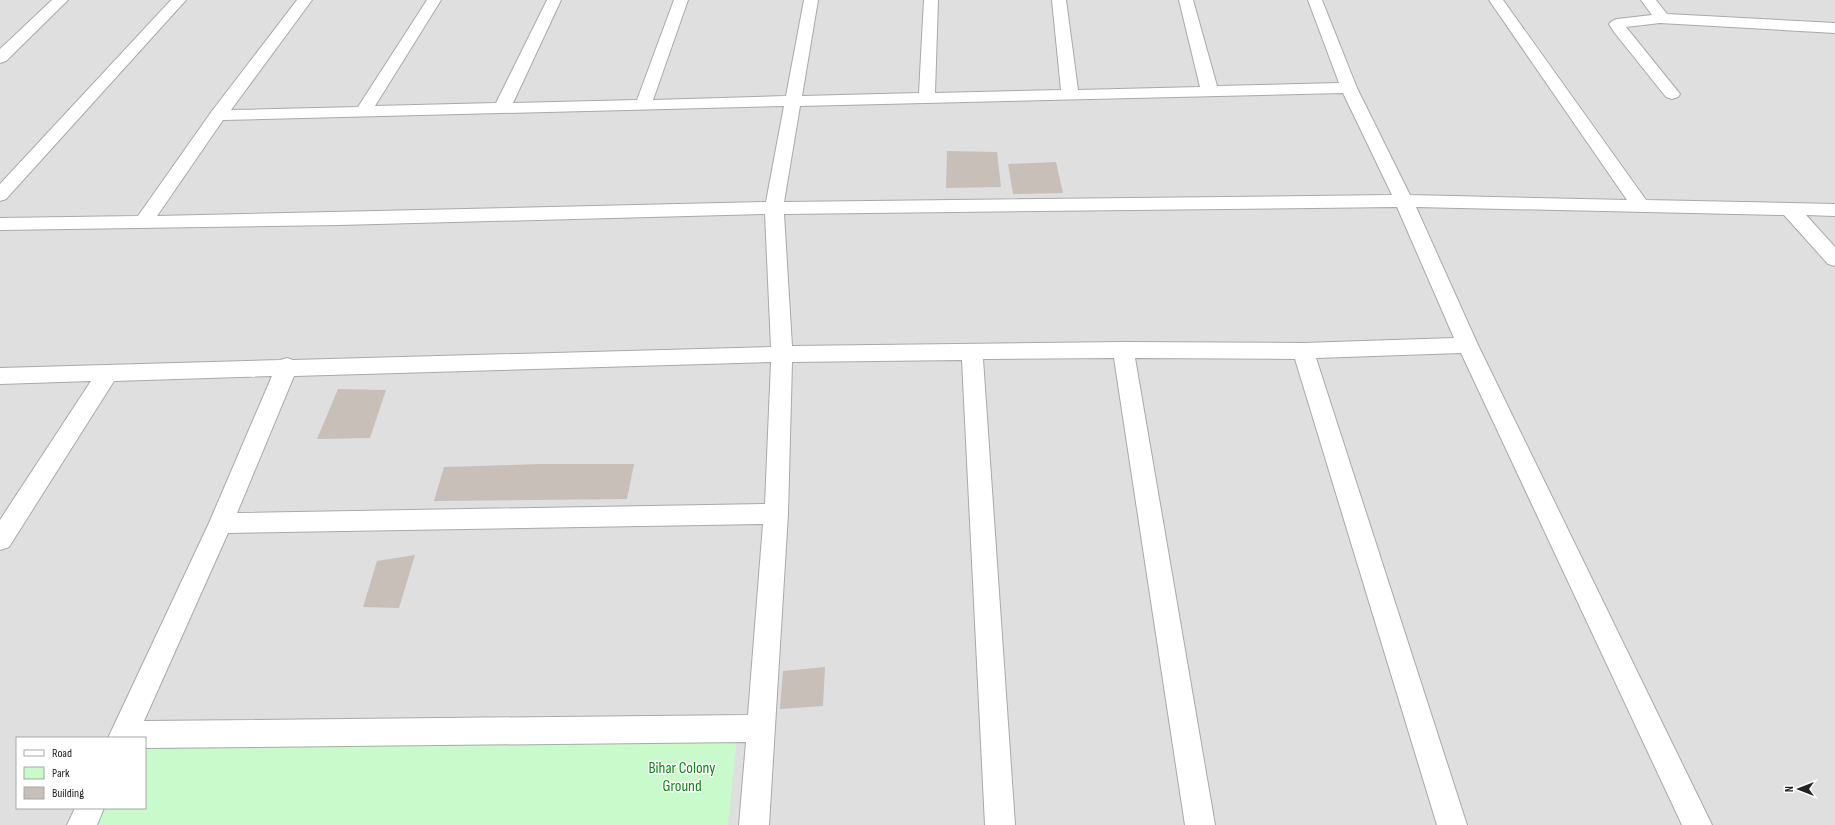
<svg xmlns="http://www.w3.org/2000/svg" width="1835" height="825" font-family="'Sofia Sans Condensed',sans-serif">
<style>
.residential{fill:#e0dfdf;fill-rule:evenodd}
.park{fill:#c8facc}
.building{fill:#c7bfb8}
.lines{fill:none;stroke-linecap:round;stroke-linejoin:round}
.street-casing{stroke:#a9a9a9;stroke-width:2}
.street{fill:#fff;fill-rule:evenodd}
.labels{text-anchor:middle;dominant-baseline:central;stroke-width:3;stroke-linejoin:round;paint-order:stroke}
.near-park-label{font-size:16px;fill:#0c8416;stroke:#fff}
</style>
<rect width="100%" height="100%" fill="#f2efe9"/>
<path class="residential" d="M0 0H1835V825H0ZM17 738H145V808H17Z"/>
<path class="park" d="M738 728 728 825H82L90 808H145V740Z"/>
<path class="building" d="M947 151 997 152 1001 187 946 188Z
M1056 162 1063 193 1013 194 1008 164Z
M338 389 386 390 370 438 317 439Z
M542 464H634L627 499 434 501 444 467Z
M415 555 399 608 363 607 377 561Z
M825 667 823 706 780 709 783 671Z"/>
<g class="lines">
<defs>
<path id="street" d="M52 0H68L6 61 0 63V49Z
M171 0H186L6 199 0 201V184Z
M297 0H312L231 110 358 107 427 0H441L375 106 496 103 547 0H561L513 103 637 100 674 0H688L653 100 786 96 804 0H818L802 96 919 93 924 0H938L935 93 1061 90 1052 0H1066L1078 90 1200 87 1179 0H1193L1217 86 1339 83 1308 0H1322L1357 88 1410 195 1627 200 1489 0H1503L1646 200 1835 204V216L1806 215 1835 247V266L1828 264 1784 215 1416 207 1478 345 1712 825H1682L1461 353 1316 358 1467 825H1437L1295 359 1135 358 1215 825H1185L1114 358 983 359 1015 825H985L962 360 792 362 788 514 769 825H739L746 742 145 748V738H108L209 523 272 376 114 381 9 547 0 550V520L91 381 0 384V368L280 360 287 358 293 360 771 347 765 214 339 225 0 230V218L138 216 212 111ZM1343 93 1392 195 784 202 800 106ZM784 106 766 202 157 216 223 120ZM1397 207 1454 338 1303 343 1123 342 792 346 784 214ZM771 362 765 504 237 513 294 376ZM763 524 748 715 144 721 228 533Z
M1641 0H1656L1667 14 1835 23V33L1660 23 1626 27 1680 94 1678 97 1672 99 1666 97 1614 32 1609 24 1612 21 1617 19 1652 15Z
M75 808H104L97 825H67Z"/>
</defs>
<use href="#street" class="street-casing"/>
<use href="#street" class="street"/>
</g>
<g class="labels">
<g class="near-park-label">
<text x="682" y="768">Bihar Colony<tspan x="682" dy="18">Ground</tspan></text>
</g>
</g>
<rect x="16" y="737" width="130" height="72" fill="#ffffff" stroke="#a7a7a7"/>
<rect x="24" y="750" width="20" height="6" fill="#ffffff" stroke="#a7a7a7"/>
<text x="52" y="757" font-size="12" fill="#222222">Road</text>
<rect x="24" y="767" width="20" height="12" fill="#c8facc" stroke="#a7a7a7"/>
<text x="52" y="777" font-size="12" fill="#222222">Park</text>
<rect x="24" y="787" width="20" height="12" fill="#c7bfb8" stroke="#a7a7a7"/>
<text x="52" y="797" font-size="12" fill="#222222">Building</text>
<g transform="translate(1799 789) rotate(270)" stroke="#ffffff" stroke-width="3" paint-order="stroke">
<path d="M0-3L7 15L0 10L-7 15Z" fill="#222222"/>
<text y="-6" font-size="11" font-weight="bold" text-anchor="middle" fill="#222222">N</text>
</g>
</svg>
